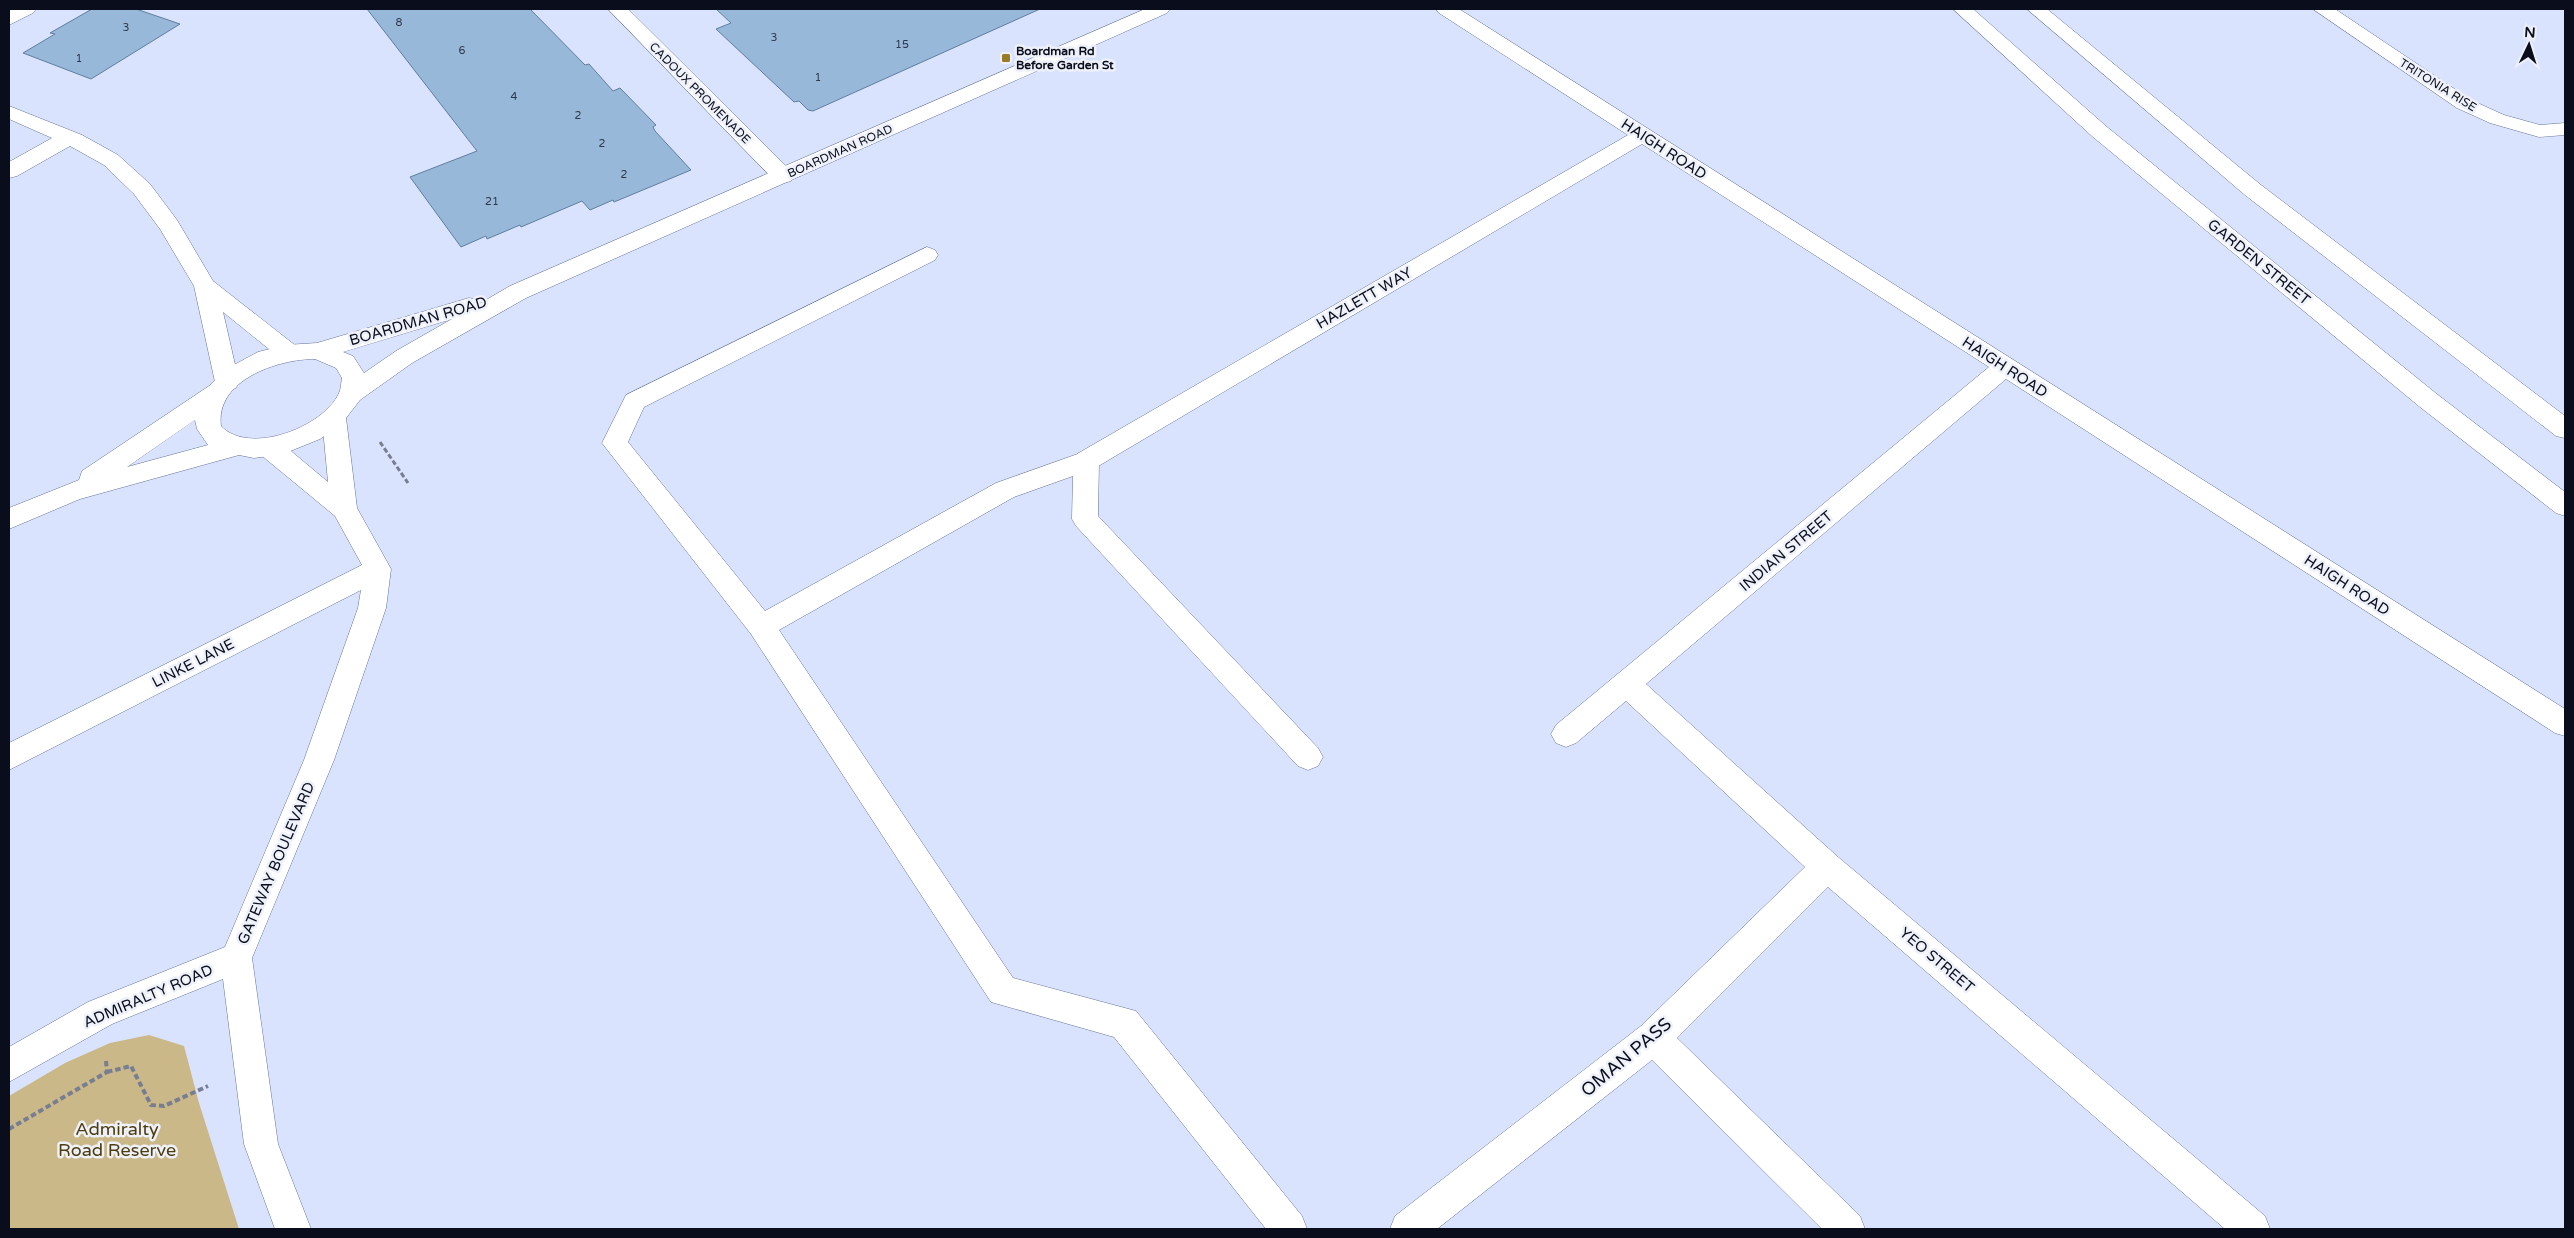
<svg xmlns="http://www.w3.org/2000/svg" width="2574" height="1238" font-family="'Varela Round',sans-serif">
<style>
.green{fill:#cab889}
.building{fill:#98b8da;stroke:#5f7e9e}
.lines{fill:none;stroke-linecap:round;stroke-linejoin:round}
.service-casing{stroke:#667398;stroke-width:1}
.minor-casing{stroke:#667398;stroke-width:1}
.tertiary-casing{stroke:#667398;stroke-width:1}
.primary-casing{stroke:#667398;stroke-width:1}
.path-far1{stroke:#787e92;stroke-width:3;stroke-dasharray:5 2.5;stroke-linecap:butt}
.path{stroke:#787e92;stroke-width:4;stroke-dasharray:5.5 3;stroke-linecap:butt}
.service{fill:#fff;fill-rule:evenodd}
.minor{fill:#fff;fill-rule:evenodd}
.tertiary{fill:#fff;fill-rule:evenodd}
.primary{fill:#fff;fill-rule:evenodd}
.poi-dot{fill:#997c25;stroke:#eef1f9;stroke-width:2}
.labels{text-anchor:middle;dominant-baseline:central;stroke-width:5;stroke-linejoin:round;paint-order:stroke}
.far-number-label{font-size:11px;fill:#2e384c}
.far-poi-label{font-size:12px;font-weight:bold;fill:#0a0e1c;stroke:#eef1f9;text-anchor:start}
.far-street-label{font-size:12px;fill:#0a0e1c;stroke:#eef1f9}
.street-label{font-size:15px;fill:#0a0e1c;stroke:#eef1f9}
.near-street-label{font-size:18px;fill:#0a0e1c;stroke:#eef1f9}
.near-park-label{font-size:18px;fill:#4e3d0c;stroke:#eef1f9}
</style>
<rect width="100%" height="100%" fill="#dae3fd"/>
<path class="green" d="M149 1035 184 1046 199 1103 239 1229H9V1096L65 1063 110 1043Z"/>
<path class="building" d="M92 9H136L180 24 91 79 23 53 55 34 50 33Z
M367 9H530L585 65 589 64 613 91 620 88 656 125 653 127 655 131 691 170 614 202 613 200 590 210 582 201 521 227 520 225 487 239 486 236 461 247 410 177 477 151Z
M716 9H1040L813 111 808 110 799 101 794 102 716 29 731 23Z"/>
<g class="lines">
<defs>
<path id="service" d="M927 247 935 250 938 255 935 260 644 407 628 442 765 611 996 483 1086 451 1095 454 1099 461 1098 516 1318 748 1323 757 1318 766 1308 770 1298 766 1076 526 1072 519 1073 476 1014 497 779 630 1013 978 1136 1011 1302 1216 1307 1229H1266L1114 1037 991 1002 751 634 602 443 626 395Z"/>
<path id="minor" d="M13 9H36L33 13 9 25V11Z
M608 9H628L791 171 794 176 791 181 783 183 775 181Z
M1436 9H1459L2565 709V736L2555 733 2006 379 1646 684 1838 857 2265 1216 2270 1229H2225L1828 887 1677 1038 1860 1216 1865 1229H1822L1652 1060 1437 1229H1390L1395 1216 1641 1026 1805 867 1626 701 1576 743 1566 747 1556 743 1551 734 1556 725 1989 367 1642 144 1095 468 1086 471 1077 468 1073 461 1077 454 1628 135 1439 13Z
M2313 9H2335L2471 100 2504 115 2540 125 2565 123V135L2539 137 2490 123 2457 108Z
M9 106 82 135 118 155 150 184 177 220 213 281 296 346 300 352 296 358 288 360 280 358 223 312 239 382 236 388 227 391 218 388 215 382 194 286 160 229 134 194 104 165 70 146 17 176 9 178V162L52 138 9 119Z
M334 409 343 412 346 418 357 508 391 569 386 608 334 760 252 958 278 1144 311 1229H275L244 1144 223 979 112 1024 9 1082V1047L88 1002 225 947 304 760 358 608 361 590 9 770V743L362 565 335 516 261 455 257 448 261 441 270 439 279 441 328 482 322 418 325 412Z"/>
<path id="tertiary" d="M1145 9H1170L1167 13 526 298 412 363 360 400 343 422 320 439 283 454 254 458 239 455 80 499 9 529V508L79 480 82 471 209 386 230 367 258 352 286 345 317 343 469 298 477 300 479 304 510 286ZM452 319 396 351 364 373 353 356 343 352ZM315 359 336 368 342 378C341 383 341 389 339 393 324 427 249 456 221 426 215 380 278 359 315 359ZM195 420 197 429 208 445 127 467Z"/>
<path id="primary" d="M1953 9H1973L2107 127 2438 395 2565 492V516L2556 513 2420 407 2093 137Z
M2027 9H2047L2261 185 2565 416V438L2556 436 2245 195Z"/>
</defs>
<use href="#service" class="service-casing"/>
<use href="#minor" class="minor-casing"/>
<use href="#tertiary" class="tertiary-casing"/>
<use href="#primary" class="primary-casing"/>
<path class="path-far1" d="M380 442 408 483"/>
<path class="path" d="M107 1072 131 1066 151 1105 164 1106 208 1086
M9 1129 107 1072 106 1061"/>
<use href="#service" class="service"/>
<use href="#minor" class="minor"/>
<use href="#tertiary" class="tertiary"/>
<use href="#primary" class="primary"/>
</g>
<rect class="poi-dot" x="1001" y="53" width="10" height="10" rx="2.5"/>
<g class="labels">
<g class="far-number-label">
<text x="399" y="22">8</text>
<text x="126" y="27">3</text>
<text x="774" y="37">3</text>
<text x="902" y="44">15</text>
<text x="462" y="50">6</text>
<text x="79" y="58">1</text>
<text x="818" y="77">1</text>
<text x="514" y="96">4</text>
<text x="578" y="115">2</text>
<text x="602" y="143">2</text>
<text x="624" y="174">2</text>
<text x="492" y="201">21</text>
</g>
<g class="far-poi-label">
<text x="1016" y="51">Boardman Rd<tspan x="1016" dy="14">Before Garden St</tspan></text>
</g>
<g class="far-street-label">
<text transform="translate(2438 85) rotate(32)">TRITONIA RISE</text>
<text transform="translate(700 93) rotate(45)">CADOUX PROMENADE</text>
<text transform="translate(840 151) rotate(-24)">BOARDMAN ROAD</text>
</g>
<g class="street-label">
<text transform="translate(1664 149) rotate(33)">HAIGH ROAD</text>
<text transform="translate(2259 262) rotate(39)">GARDEN STREET</text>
<text transform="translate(1364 298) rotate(-30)">HAZLETT WAY</text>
<text transform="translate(418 321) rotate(-16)">BOARDMAN ROAD</text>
<text transform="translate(2005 367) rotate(33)">HAIGH ROAD</text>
<text transform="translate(1786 551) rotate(-40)">INDIAN STREET</text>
<text transform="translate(2347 585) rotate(33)">HAIGH ROAD</text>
<text transform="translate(193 663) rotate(-27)">LINKE LANE</text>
<text transform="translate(276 863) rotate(-67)">GATEWAY BOULEVARD</text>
<text transform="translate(1937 960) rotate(40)">YEO STREET</text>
<text transform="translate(148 996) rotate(-23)">ADMIRALTY ROAD</text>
</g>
<g class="near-street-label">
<text transform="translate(1626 1057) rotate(-40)">OMAN PASS</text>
</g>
<g class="near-park-label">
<text x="117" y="1129">Admiralty<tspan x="117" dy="21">Road Reserve</tspan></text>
</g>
</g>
<rect width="2574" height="1238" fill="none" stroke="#0a0e1c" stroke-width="20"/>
<g transform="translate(2529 45) rotate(4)" stroke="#eef1f9" stroke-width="4" paint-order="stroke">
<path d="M0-4L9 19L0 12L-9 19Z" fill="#0a0e1c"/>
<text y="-8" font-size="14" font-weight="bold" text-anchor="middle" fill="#0a0e1c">N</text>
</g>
</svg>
